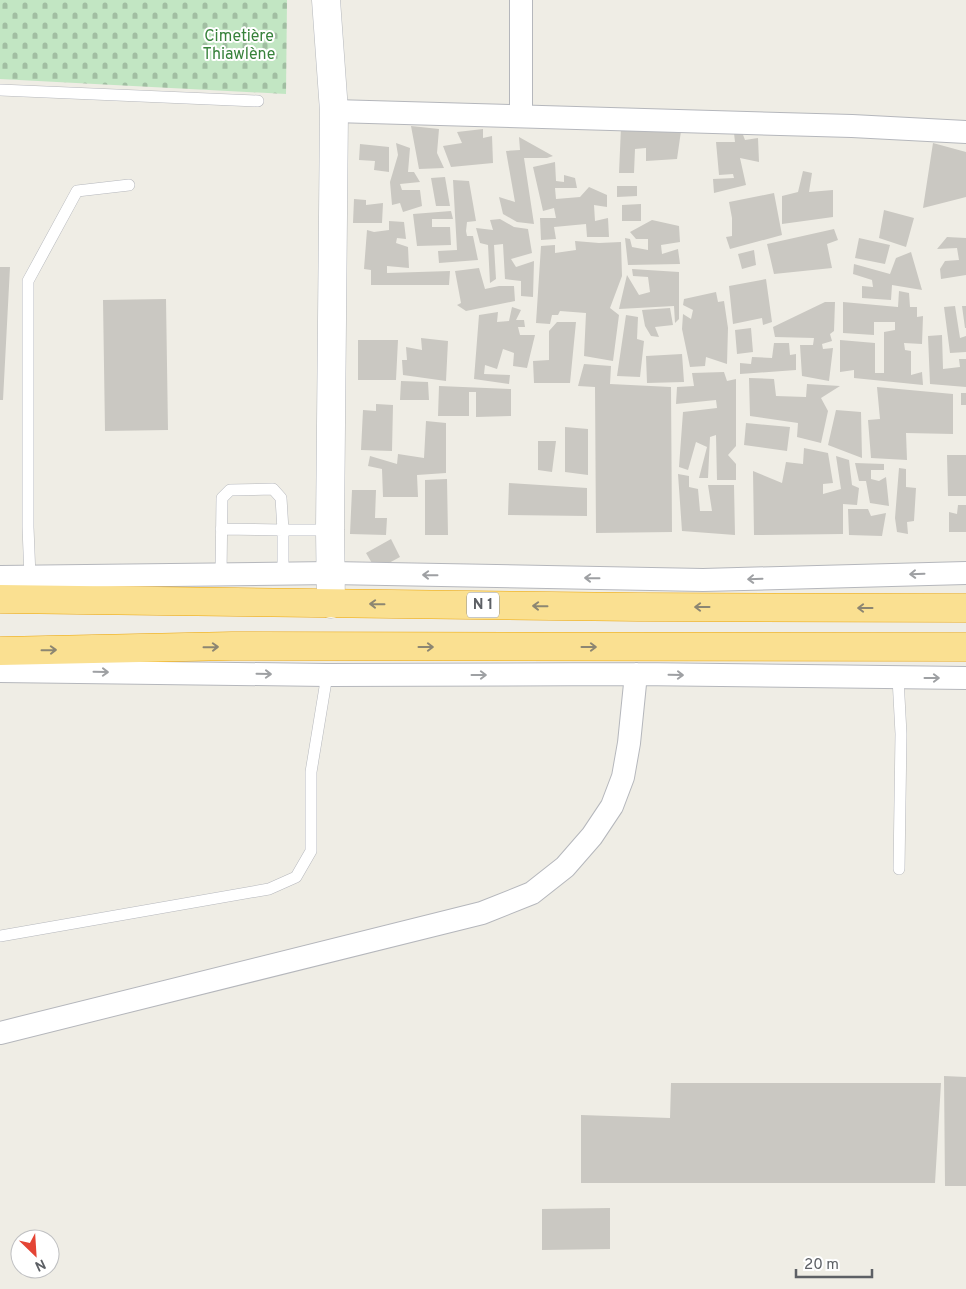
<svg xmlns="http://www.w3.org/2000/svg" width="966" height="1289" font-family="Overpass,sans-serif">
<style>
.cemetery{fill:url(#cemetery-stones)}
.building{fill:#cac8c2}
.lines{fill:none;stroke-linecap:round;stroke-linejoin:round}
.lane-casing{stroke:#b5b7bc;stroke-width:12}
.street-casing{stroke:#b5b7bc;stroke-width:24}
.secondary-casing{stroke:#b4b7bc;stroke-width:29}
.highway-casing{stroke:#eda607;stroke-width:29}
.lane{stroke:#fff;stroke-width:11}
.street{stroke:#fff;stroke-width:22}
.secondary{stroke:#fff;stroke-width:28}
.highway{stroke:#fae091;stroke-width:28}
.oneway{stroke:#9ea0a3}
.oneway2{stroke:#8c8672}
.labels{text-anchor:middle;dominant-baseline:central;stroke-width:4;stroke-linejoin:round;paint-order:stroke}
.shield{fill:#fff;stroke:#8e9093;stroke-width:1}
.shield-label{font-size:15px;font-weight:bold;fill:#5d6065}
.park-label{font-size:16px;fill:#37823b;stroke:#fff}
</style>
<defs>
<pattern id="cemetery-stones" width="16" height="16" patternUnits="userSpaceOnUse" patternTransform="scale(1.25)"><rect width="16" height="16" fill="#c2e6c3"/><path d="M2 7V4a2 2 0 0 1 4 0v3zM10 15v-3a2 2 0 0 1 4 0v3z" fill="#a1bea2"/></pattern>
</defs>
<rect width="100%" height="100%" fill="#efede5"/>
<path class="cemetery" d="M0 0H287L286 94 0 79Z"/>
<path class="building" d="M411 126 439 129 437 153 444 168 419 169Z
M621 127 681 131 677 159 646 161V148L635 149 634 173H619Z
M483 129V138L492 136 493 163 451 167 443 146 462 143 457 132Z
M742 132 745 140 758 138 759 162 740 158 746 185 714 193 713 179 734 178 733 174 719 175 716 142H735L734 133Z
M519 137 553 156 547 158H524L534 224 517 222 503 214 499 197 515 202 506 151 520 150Z
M396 143 410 148 408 172H414L420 182 400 184 402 190H420L422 206 403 212 400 203 392 205 390 182 398 155Z
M933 143 966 152V197L923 208Z
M360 144 389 147V172L374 170 375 161 359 160Z
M555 162 556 181 564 182V175L575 178 577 188H555L556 199 580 197 589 187 607 195V207L594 205 595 221 608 218 609 237H587L586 224 554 227 556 239 541 240 540 218H556L554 208 543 211 533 167Z
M803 171 812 173 809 192 833 190V217L782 224V196L798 192Z
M445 177 450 206H436L431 178Z
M453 180 469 181 476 221 467 222 466 231 467 236H473L478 260 439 263 438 251 457 250Z
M617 186H637V196L617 197Z
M774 193 782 235 730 249 726 237 732 236V218L729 202Z
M354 199 366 200V205L383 203 382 223H353Z
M641 204V221H622V205Z
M884 210 914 218 906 247 879 238Z
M451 211 453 219H432V227H450L451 245 417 246 413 214Z
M500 219 514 227 528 229 532 253 511 259 516 267 534 261 533 297 521 296V281L505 279 503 244 494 245 496 279 490 283 488 245 480 243 476 228 493 230 490 220Z
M652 220 679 226 680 242 661 245 662 254 678 249 680 264 628 265 625 238 630 239 632 247 648 250V239H636L630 232Z
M389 221 404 222 406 239 397 238 396 243 408 247 409 268 387 266V273L450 271 449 285H371V270L364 269 367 230 374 232 389 230Z
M834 229 838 240 827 244 832 268 774 274 767 244Z
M947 237 966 238V275L941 279 940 269 945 261 959 260 957 248 937 249Z
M859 238 890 245 885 264 855 258Z
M575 241 599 243 621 242 622 276 610 308 619 315 613 361 584 356 586 313 560 311 558 315H552L550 324 536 323 541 246 555 245V253L576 250Z
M754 250 756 265 742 269 738 254Z
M911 252 922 290 892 285 891 300 862 298V286L873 287 872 280 853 274 854 264 890 274 896 258Z
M0 267H10L3 400H0Z
M479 268 485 289 499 286H514L515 301 466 311 457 305 461 303 455 271Z
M632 269 679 272V319L675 323 674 306 619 309 627 275 639 295 650 292 648 277 633 276Z
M766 279 772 322 763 325 762 318 733 324 729 286Z
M899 291 909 293 910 307H917V317L923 316 922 344 904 343 905 350 911 351V375L922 372 923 385 854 378V370L840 372V340L875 343V373H884V332L895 330V322H874V335L843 333V302L898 307Z
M716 292 718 302 724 301 728 328 727 364 706 357 705 366 690 367 682 329 683 314 691 319 693 310 683 305 684 299Z
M166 299 168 430 105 431 103 300Z
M825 302H835L834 331 830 334 832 341 822 344 823 349 833 348 829 381 802 376 800 345H813L814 338 775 337 773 327Z
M955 306 960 338 966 336V352L950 353 944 307Z
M962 306H966V328H965Z
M512 307 521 310 516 320H524L525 327H518L520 335H535L527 368 513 366 514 353 503 349 497 369 485 365 484 374 510 375 509 384 474 379 479 315 498 312 497 322 509 321Z
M670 308 673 325 655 327 659 337 651 336 645 326 642 310Z
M626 315 638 317 637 339 644 341 640 377 617 376Z
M557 322H576L570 383H534L533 361 549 360V331Z
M751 328 753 352 737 354 735 330Z
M942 335 943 369 960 367 959 359H966V387L930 384 928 336Z
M421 338 448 341 446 381 403 375 402 360H407L406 347 422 350Z
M358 340H398L396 380H358Z
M774 343H789L790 355 796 354V370L740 374V363L751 364 752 357 772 358Z
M682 354 684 382 647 383 646 356Z
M584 364 611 366 610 384 671 387 672 532 596 533 595 387 578 386Z
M724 372 727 381 736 379V446L728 455 736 464V480H717L716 435 710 437 708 478H699L707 447 696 442 688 470 679 467 683 412 717 408 716 400 676 404 677 387 694 386 692 373Z
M749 378 774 379 776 396 806 397 807 384 840 386 821 398 828 411 821 443 797 437 798 423 750 416Z
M401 381 428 382 429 400H400Z
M439 386 511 389V416L476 417V392H469V416H438Z
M877 387 953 394V434L906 433 907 460 871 458 868 420 880 419Z
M961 393H966V405H961Z
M376 404 393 405 392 451 361 450 363 410 376 411Z
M836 410 861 412 862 458 828 445Z
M426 421 446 423V473L417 475 418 497H383L382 469 368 466 370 456 397 464 398 454 424 458Z
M746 423 790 427 787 451 744 445Z
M565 427 588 429V475L565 472Z
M538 441H556L552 472 538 470Z
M804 448 828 453 833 483 823 484V494L841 489 836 456 849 460 852 485 859 488 857 505 843 504V534L754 535 753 471 782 483 786 462 803 464Z
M947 455H966V496H948Z
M855 463 884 464V470H871V479L879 481 886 477 889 506 870 503 866 481H859Z
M899 468 906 469V487L916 488 914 521 907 522 908 534 897 532 895 518Z
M678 474 689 476V487L698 489 700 511H712L708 485H734L735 535 682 531Z
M447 479 448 535H425V480Z
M509 483 587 488V516L508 515Z
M352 490H376L375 518H387L386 535 350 534Z
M958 505H966V532H949V512L957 514Z
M848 509H868L871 516 886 513 882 536 849 535Z
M391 539 400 557 376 570 366 553Z
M944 1076 966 1077V1186H945Z
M671 1083H941L935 1183H581V1115L670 1118Z
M610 1208V1249L542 1250V1209Z"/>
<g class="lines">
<defs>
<path id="lane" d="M0 90 258 101
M283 574V530H330
M221 575 222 498 230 490 273 489 281 498 283 530 221 529
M30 577 28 527V281L77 191 129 185
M898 678 901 734 899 869
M0 936 269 889 296 877 311 851V772L327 675"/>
<path id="street" d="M334 111 852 126 966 132
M521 116V0
M0 577 331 573 703 580 966 573
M0 671 327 675 636 674 966 678
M0 1033 482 913 532 893 565 867 592 836 612 806 623 777 629 743 636 674"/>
<path id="secondary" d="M326 0 334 111 330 530 331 604"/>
<path id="highway" d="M0 599 637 607 966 608
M0 651 232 646 966 647"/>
</defs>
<use href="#lane" class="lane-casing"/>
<use href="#street" class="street-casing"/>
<use href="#secondary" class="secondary-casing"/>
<use href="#highway" class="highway-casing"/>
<use href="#lane" class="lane"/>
<use href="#street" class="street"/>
<use href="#secondary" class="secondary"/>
<use href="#highway" class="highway"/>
</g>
<defs><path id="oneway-shaft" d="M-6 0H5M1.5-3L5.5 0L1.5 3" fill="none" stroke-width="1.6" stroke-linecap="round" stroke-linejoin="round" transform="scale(1.25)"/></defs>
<g class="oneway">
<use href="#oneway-shaft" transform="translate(917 574) rotate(178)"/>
<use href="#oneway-shaft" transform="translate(430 575) rotate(-179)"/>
<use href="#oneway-shaft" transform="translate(592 578) rotate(-179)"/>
<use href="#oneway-shaft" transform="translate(755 579) rotate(178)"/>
<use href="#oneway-shaft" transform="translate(101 672) rotate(1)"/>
<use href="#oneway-shaft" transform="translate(264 674) rotate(1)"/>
<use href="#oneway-shaft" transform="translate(479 675)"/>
<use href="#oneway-shaft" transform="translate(676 675) rotate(1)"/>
<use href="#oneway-shaft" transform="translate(932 678)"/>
</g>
<g class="oneway2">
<use href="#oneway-shaft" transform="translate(377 604) rotate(-179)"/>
<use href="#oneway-shaft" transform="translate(540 606) rotate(-179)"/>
<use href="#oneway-shaft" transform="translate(702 607) rotate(-180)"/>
<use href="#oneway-shaft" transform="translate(865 608) rotate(-180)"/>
<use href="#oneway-shaft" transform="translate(211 647) rotate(-1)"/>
<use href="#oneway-shaft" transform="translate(426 647)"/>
<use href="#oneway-shaft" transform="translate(589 647)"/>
<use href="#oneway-shaft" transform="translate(49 650) rotate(-1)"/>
</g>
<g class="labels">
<rect class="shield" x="467" y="592.5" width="32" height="25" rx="4"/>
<g class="shield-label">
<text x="483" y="605">N 1</text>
</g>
<g class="park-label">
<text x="239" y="37">Cimetière<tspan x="239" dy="18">Thiawlène</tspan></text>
</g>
</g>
<g transform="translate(35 1254) rotate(155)"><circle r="24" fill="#ffffff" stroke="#bebfc1"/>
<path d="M0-4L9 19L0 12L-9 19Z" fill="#e44435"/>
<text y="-8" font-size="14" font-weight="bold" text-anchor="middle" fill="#5d6065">N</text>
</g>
<path d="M796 1269v8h76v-8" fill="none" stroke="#5d6065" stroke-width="2.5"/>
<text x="804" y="1269" font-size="15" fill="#5d6065" stroke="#ffffff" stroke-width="4" paint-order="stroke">20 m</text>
</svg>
